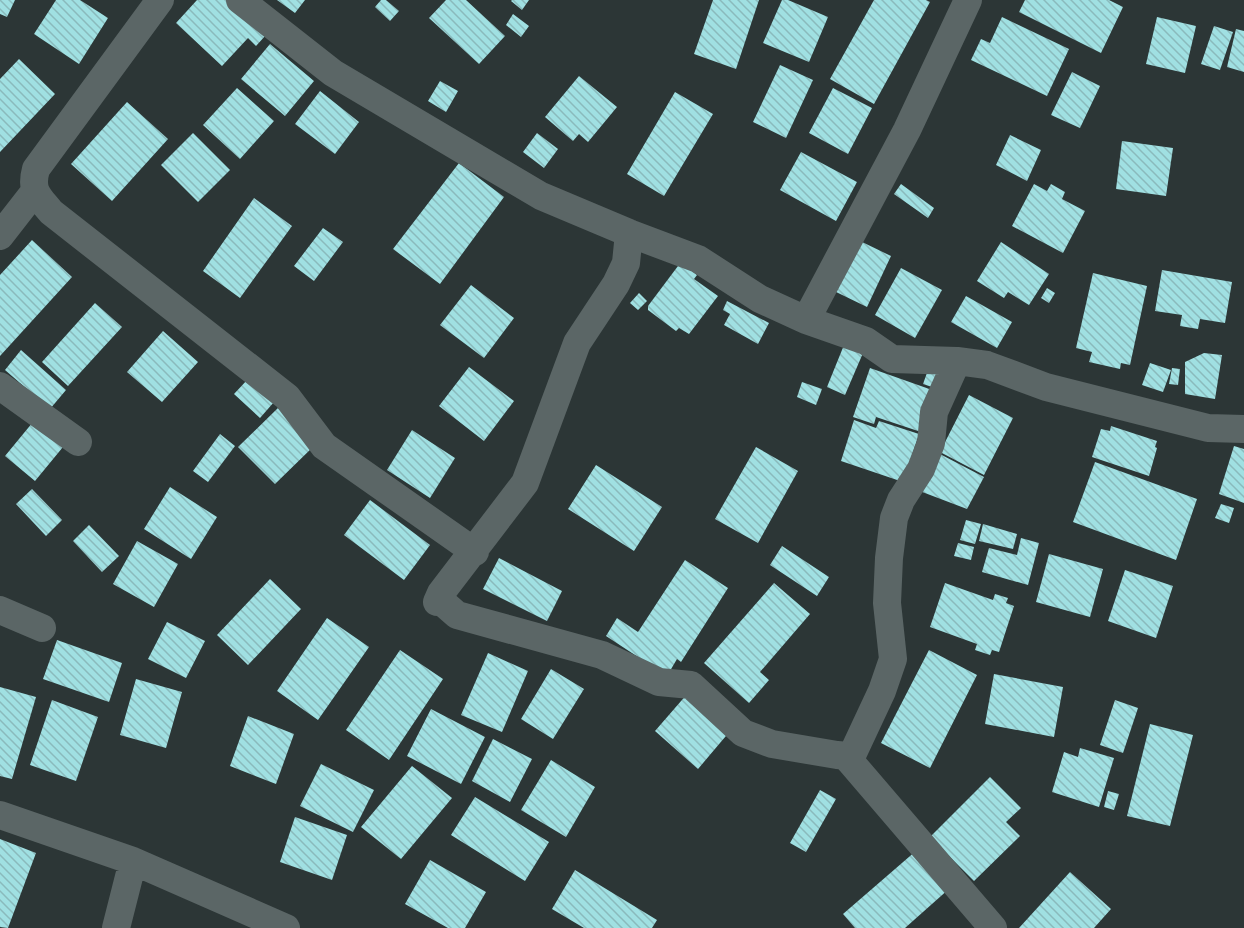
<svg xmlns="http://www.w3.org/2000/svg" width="1244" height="928" font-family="Figtree,sans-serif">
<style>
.building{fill:url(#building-back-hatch)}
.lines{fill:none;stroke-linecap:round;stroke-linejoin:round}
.minor{stroke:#5b6666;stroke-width:28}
</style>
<defs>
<pattern id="building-back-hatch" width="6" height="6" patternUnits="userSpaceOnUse" patternTransform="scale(1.5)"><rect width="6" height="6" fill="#a0e0e2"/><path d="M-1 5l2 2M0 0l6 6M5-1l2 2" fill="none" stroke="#8ababc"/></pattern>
</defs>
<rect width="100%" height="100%" fill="#2c3636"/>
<path class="building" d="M0 0H15L7 17 0 14Z
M56 0H80L108 18 79 64 34 34Z
M197 0H227L266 35 256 46 248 38 222 66 176 23Z
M277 0H305L295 13Z
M381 0H386L399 11 390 21 375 7Z
M446 0H466L505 36 479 64 429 18Z
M512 0H529L522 10 511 1Z
M713 0H759L736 69 694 54Z
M782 0H788L828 17 809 62 763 43Z
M874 0H926L930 2 874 104 830 79Z
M1025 0H1109L1123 7 1101 53 1019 12Z
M513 14 529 26 521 37 506 25Z
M1002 17 1069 49 1047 96 971 60 981 39 990 43Z
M1157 17 1196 26 1185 73 1146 64Z
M1214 26 1233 32 1220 70 1201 64Z
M1236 29 1244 31V72L1227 67Z
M270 44 314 81 285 116 241 79Z
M19 59 55 94 0 152V79Z
M780 65 813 80 786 138 753 122Z
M1072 72 1100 86 1080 128 1051 115Z
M579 76 617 107 588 142 579 134 573 141 545 117Z
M440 81 458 91 446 112 428 101Z
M237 88 274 121 240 159 203 125Z
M833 88 872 108 848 154 809 133Z
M320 91 359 122 335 154 295 124Z
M675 92 713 114 664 196 627 174Z
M127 102 168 139 112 201 71 164Z
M193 133 230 170 198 202 161 165Z
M537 133 558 149 544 168 523 152Z
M1010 135 1041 150 1027 181 996 165Z
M1122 141 1173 148 1166 196 1116 189Z
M801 152 857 182 836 221 780 190Z
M459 163 504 197 440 284 393 249Z
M901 184 934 208 928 218 894 194Z
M1034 184 1047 191 1051 184 1065 192 1062 199 1085 211 1063 253 1012 226Z
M254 198 292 226 240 298 203 271Z
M323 228 343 242 314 281 294 266Z
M32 240 72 277 0 356V275Z
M858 240 891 256 867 307 834 291Z
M1001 242 1049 274 1029 305 1008 292 1004 298 977 281Z
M681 262 697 275 694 279 718 296 689 334 679 328 676 331 648 310V306Z
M901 268 942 290 915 338 875 315Z
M1162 270 1232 282 1225 323 1200 319 1198 329 1180 326 1182 315 1155 311Z
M1093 273 1147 286 1130 365 1121 363 1120 369 1089 362 1092 352 1076 348Z
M471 285 514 318 484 358 440 325Z
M1047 288 1055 293 1049 303 1041 298Z
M639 293 647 301 638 310 630 303Z
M966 296 1012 322 997 348 951 322Z
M727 301 769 323 758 344 724 325 730 314 723 310Z
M95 303 122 327 68 386 42 362Z
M163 331 198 362 162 402 127 372Z
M844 345 863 353 845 395 827 387Z
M21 350 66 390 50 409 5 370Z
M1204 353 1222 355 1215 399 1185 394V362Z
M1150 363 1171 370 1163 392 1142 385Z
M469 367 514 401 484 441 439 406Z
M870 368 935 391 921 432 876 417 874 424 853 417Z
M1172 368 1180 369 1178 385 1169 384Z
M928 370 940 374 935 388 923 384Z
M248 379 274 402 260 418 234 394Z
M802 382 822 389 816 405 797 397Z
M969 395 1013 418 984 475 940 452Z
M278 408 315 445 275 484 238 447Z
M854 420 876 428 879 421 919 434 903 482 841 461Z
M33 422 63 447 35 481 5 456Z
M1111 426 1157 441 1155 447 1157 448 1149 476 1092 457 1101 429 1110 431Z
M412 430 455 458 430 498 387 470Z
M220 434 235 446 208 482 193 471Z
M1234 446 1244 449V503L1219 494Z
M756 447 798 471 758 543 715 519Z
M938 453 984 477 967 509 917 490Z
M1095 462 1197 499 1176 560 1073 522Z
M596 465 662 507 634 551 568 509Z
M170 487 217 517 191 559 144 529Z
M32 489 62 520 46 536 16 504Z
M370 500 430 545 404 580 344 535Z
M1221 504 1234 508 1229 523 1215 518Z
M966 520 981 524 975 544 960 540Z
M983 524 1017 534 1013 549 979 541Z
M89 525 119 556 102 572 73 541Z
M1021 538 1039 543 1028 585 982 572 989 548 1017 555Z
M137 541 178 564 154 607 113 584Z
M958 543 974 547 971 560 954 556Z
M782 546 829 577 817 596 770 565Z
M1049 554 1103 569 1090 617 1036 602Z
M499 558 562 591 547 621 483 589Z
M685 560 728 588 681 662 677 659 667 676 606 636 617 618 638 632Z
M1125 570 1173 586 1156 638 1108 621Z
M270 579 301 609 248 665 217 635Z
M774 583 810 614 760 672 769 680 749 703 704 663Z
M945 583 993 600 995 594 1008 598 1006 603 1014 606 999 652 992 650 990 655 975 650 977 644 930 627Z
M327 618 369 647 318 720 277 691Z
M167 622 205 641 186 678 148 659Z
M57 640 122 663 109 702 43 679Z
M400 650 443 679 389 760 346 730Z
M929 650 977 675 930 768 881 743Z
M488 653 528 671 502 732 461 715Z
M551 669 584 689 553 739 521 719Z
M994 674 1063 687 1054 737 985 724Z
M136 679 182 692 166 748 120 735Z
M0 687 36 697 12 779 0 776Z
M688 693 731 730 698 769 655 731Z
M52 700 98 717 76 781 30 765Z
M1115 700 1138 708 1123 753 1100 745Z
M431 709 485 737 461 784 407 756Z
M248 716 294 734 276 784 230 766Z
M1150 724 1193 735 1170 826 1127 816Z
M493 739 532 759 510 802 472 781Z
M1080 748 1114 758 1099 807 1052 792 1064 752 1078 757Z
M551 760 595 787 566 837 521 810Z
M321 764 374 790 353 832 300 806Z
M412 766 452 798 401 859 361 827Z
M990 777 1021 808 1006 822 1020 836 974 881 930 837Z
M820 790 836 799 806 852 790 843Z
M1108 791 1119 794 1114 810 1104 807Z
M475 797 549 842 525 881 451 835Z
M295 817 347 835 332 880 280 862Z
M0 839 36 853 8 928 0 927Z
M917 850 950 888 905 928H855L843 914Z
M430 860 486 892 465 928H448L405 904Z
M575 870 657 920 652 928H584L552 909Z
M1070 872 1111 909 1094 928H1019Z"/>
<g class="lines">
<path class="minor" d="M160 0 36 169C30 191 38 196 51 212L287 397 324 446 475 552
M240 0 333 73 541 196 629 233 698 259 760 299 806 320 866 341 892 359 957 361 987 365 1046 387 1208 428 1244 429
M629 233 626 263 616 284 577 343 525 483 441 593 437 602 441 601 457 615 602 655 659 682 691 685 743 733 772 744 837 755 849 756V760L853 753 882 691 893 659 887 603 889 558 894 518 901 500 921 469 931 443 934 412 957 361
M0 236 35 191
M806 320 907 130 968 0
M0 386 78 442
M0 610 42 628
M849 760 993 928
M0 815 133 861 286 928
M116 928 133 861"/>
</g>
</svg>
